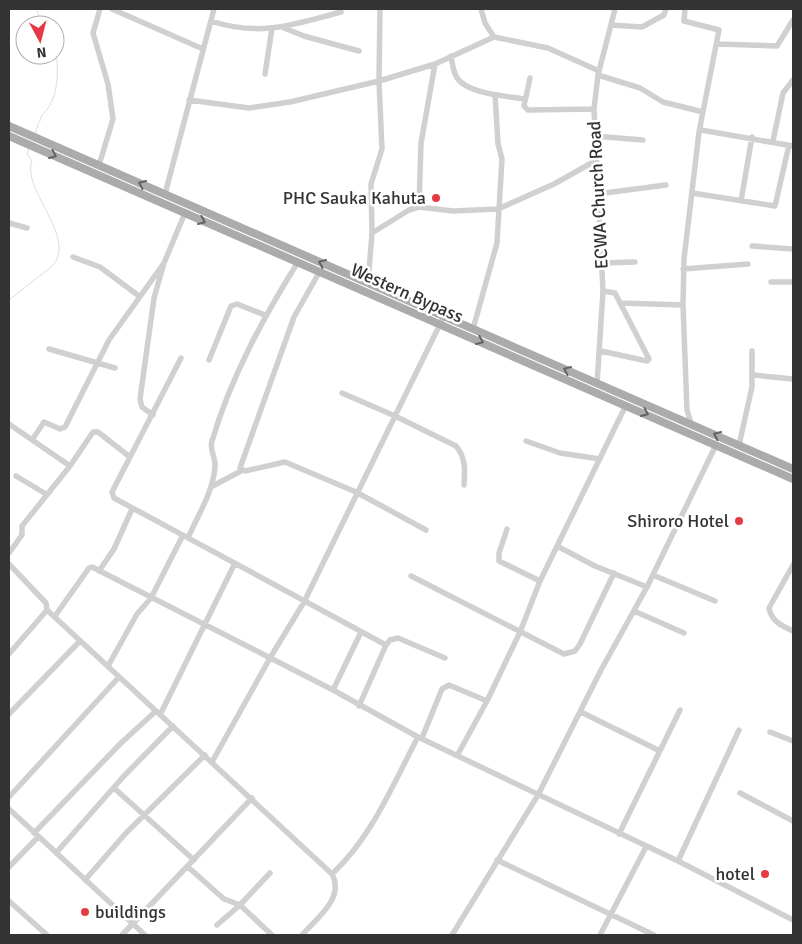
<svg xmlns="http://www.w3.org/2000/svg" width="802" height="944" font-family="Signika,sans-serif">
<style>
.lines{fill:none;stroke-linecap:round;stroke-linejoin:round}
.stream{stroke:#cfe2ee;stroke-width:1}
.minor{stroke:#d0d0d0;stroke-width:5.5}
.major{stroke:#ababab;stroke-width:8}
.oneway{stroke:#636363}
.poi-dot{fill:#e63946;stroke:#fff;stroke-width:2}
.labels{text-anchor:middle;dominant-baseline:central;stroke-width:5;stroke-linejoin:round;paint-order:stroke}
.street-label{font-size:18px;fill:#333;stroke:#fff}
.poi-label{font-size:18px;fill:#333;stroke:#fff;text-anchor:end}
</style>
<rect width="100%" height="100%" fill="#fff"/>
<g class="lines">
<path class="stream" d="M36 9 43 25
M35 135 38 124 41 119V116C60 100 59 68 55 45
M9 300 51 267C80 240 21 190 32 161L27 154 29 148"/>
<path class="minor" d="M112 9 203 49
M481 9 485 23 494 37
M685 9 684 21 719 30 699 132 684 259 683 305 687 410 691 423
M211 21C260 37 292 25 341 12
M611 25 642 27 664 15 666 9
M284 28 304 36 359 51
M717 44 777 46 793 20
M451 56C452 63 453 70 456 76 465 94 507 96 525 99
M265 74 272 28
M598 75 640 88 663 102 703 112
M530 78 524 106 528 110 594 109
M189 100 249 108 290 102 379 81 435 64 494 37 548 48 599 71
M701 130 793 146
M594 136 643 140
M773 141 783 93 793 80
M99 165 113 119 108 84 93 33 100 9
M692 193 775 206 789 145
M165 194 214 9
M597 194 666 185
M741 201 752 137
M419 207 421 143 435 64
M9 223 27 228
M372 233 371 184 382 149 379 81 380 9
M752 246 793 249
M73 257 100 267 139 296
M164 263 185 213
M602 263 635 262
M683 269 748 264
M320 271 294 317 240 468 245 471 285 462 356 492 426 530
M771 282H793
M368 283 372 233 409 210 419 207 453 211 498 209 554 184 595 161
M620 303 683 305
M473 329 497 243 502 159 498 144 495 95
M49 349 115 368
M601 351 647 361 649 359 615 293 603 291
M181 358 112 492 114 498 386 645 390 640 398 638 445 658
M209 360 231 306 237 304 265 315
M753 375 793 379
M597 384 603 291 594 109 598 75 615 9
M342 393 395 416 456 446C466 458 465 470 464 485
M9 424 70 466
M32 440 44 422 60 429 65 427 109 340 164 263 154 298 140 399 142 407 153 415
M526 441 560 453 600 459
M739 445 752 387V351
M16 476 46 494
M211 487 241 471
M507 529 499 553V561L540 581
M188 538C198 515 213 492 215 467 216 458 209 449 212 441 231 377 263 318 298 262
M557 546 595 566 647 587
M9 553 22 535V526L70 466 93 432H98L130 457
M9 564 46 603 47 610 332 874C345 898 317 918 302 935
M793 565 769 608C771 621 782 626 793 631
M99 571 114 549 132 509
M653 575 715 601
M411 576 564 654 575 651 580 644 614 573
M634 611 684 633
M55 616 89 568 92 567 333 690 418 737 678 861 793 920
M9 654 47 610
M108 666 137 614 151 598 183 535
M333 690 361 632
M359 706 386 645
M581 712 660 751
M9 714 80 641
M160 715 235 563
M770 732 793 741
M422 738 442 689 449 685 487 701
M458 754 487 701 520 632 540 581 626 405
M212 762 270 658 304 602 444 316
M114 788 194 860
M740 793 793 821
M9 797 119 677
M9 809 145 935
M34 833 121 743 156 711
M619 834 680 710
M56 853 123 777 173 726
M497 860 654 935
M678 861 739 730
M9 867 38 837
M188 867 224 899 240 905 272 935
M332 874C372 837 393 784 418 737
M85 880 126 833 205 755
M9 901 47 935
M217 925 240 905 270 873
M122 935 252 798
M452 935 538 795 601 670 647 587 716 445
M600 935 646 847"/>
<path class="major" d="M9 126 793 469
M9 136 793 479"/>
</g>
<defs><path id="oneway-chevron" d="M-2-3.5L2.5 0L-2 3.5" fill="none" stroke-width="1.6" stroke-linecap="round" stroke-linejoin="round" transform="scale(1.25)"/></defs>
<g class="oneway">
<use href="#oneway-chevron" transform="translate(53 155) rotate(24)"/>
<use href="#oneway-chevron" transform="translate(142 184) rotate(-156)"/>
<use href="#oneway-chevron" transform="translate(202 221) rotate(23)"/>
<use href="#oneway-chevron" transform="translate(322 263) rotate(-156)"/>
<use href="#oneway-chevron" transform="translate(480 341) rotate(23)"/>
<use href="#oneway-chevron" transform="translate(567 370) rotate(-156)"/>
<use href="#oneway-chevron" transform="translate(645 413) rotate(24)"/>
<use href="#oneway-chevron" transform="translate(717 435) rotate(-155)"/>
</g>
<g class="poi-dot">
<circle cx="436" cy="198" r="5"/>
<circle cx="739" cy="521" r="5"/>
<circle cx="765" cy="874" r="5"/>
<circle cx="85" cy="912" r="5"/>
</g>
<g class="labels">
<g class="street-label">
<text transform="translate(598 195) rotate(-93)">ECWA Church Road</text>
<text transform="translate(407 293) rotate(24)">Western Bypass</text>
</g>
<g class="poi-label">
<text x="426" y="198">PHC Sauka Kahuta</text>
<text x="729" y="521">Shiroro Hotel</text>
<text x="755" y="874">hotel</text>
<text x="95" y="912" text-anchor="start">buildings</text>
</g>
</g>
<rect width="802" height="944" fill="none" stroke="#333333" stroke-width="20"/>
<g transform="translate(40 40) rotate(173)"><circle r="24" fill="#ffffff" stroke="#adadad"/>
<path d="M0-4L9 19L0 12L-9 19Z" fill="#e63946"/>
<text y="-8" font-size="14" font-weight="bold" text-anchor="middle" fill="#333333">N</text>
</g>
</svg>
